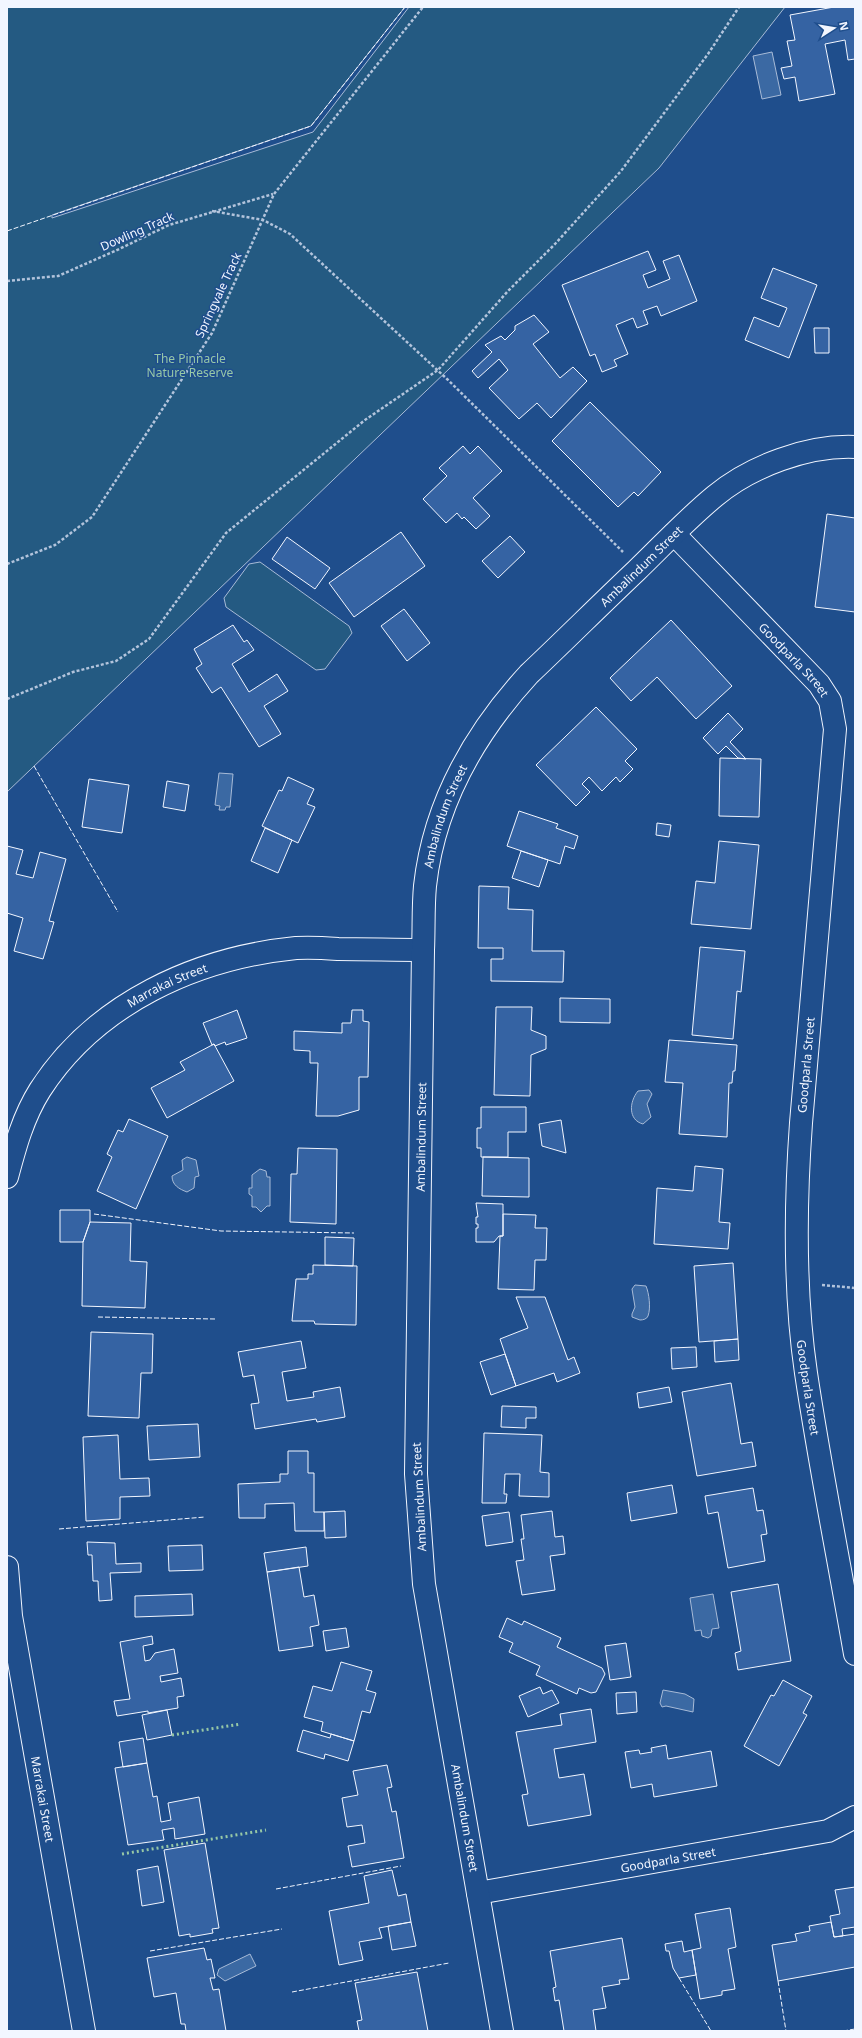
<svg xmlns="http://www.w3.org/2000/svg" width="862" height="2038" font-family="'Noto Sans',sans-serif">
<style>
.green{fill:#245a82;stroke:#a8bbd7}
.water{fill:#3b69a3;stroke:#a8bbd7}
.building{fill:#3563a3;stroke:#f2f6ff}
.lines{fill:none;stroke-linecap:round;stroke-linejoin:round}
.minor-casing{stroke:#f2f6ff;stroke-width:24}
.path{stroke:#b3c4dc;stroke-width:2.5;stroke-dasharray:3 2;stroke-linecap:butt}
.minor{stroke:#1f4e8c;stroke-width:22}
.hedge{stroke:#97c8a6;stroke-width:3;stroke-dasharray:2 3;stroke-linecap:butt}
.fence{stroke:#f2f6ff;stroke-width:1;stroke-dasharray:5 2;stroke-linecap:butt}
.labels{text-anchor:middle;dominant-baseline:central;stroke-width:3;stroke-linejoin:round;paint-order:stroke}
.street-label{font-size:12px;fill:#f2f6ff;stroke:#1f4e8c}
.park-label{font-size:12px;fill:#97c8a6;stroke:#1f4e8c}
</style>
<rect width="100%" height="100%" fill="#1f4e8c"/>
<path class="green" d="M7 7H405L311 126 52 215V218L313 132 409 7H785L659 168 7 792Z
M260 562 349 626 352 633 325 669 316 670 226 607 224 598 249 564Z"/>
<path class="water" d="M772 52 781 95 762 99 753 56Z
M219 773 233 774 230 807H226L225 810H219L220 806 215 805Z
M649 1090 652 1094 647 1104 651 1117 643 1124C628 1120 629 1102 638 1091Z
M187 1157 196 1160 199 1176 195 1177 194 1188 187 1192C179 1189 172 1185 172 1176L183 1170 182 1160Z
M260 1169 266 1171 267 1177H270V1206H267L261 1212 256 1207H252V1196L249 1194V1188H252V1175Z
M635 1285 646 1286C649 1293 651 1308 648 1316 647 1319 643 1320 640 1320L632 1317V1314L635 1307 632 1289Z
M713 1594 719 1628 712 1629 711 1636 708 1638 702 1636 701 1630 695 1631 690 1598Z
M663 1690 685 1694 694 1699 693 1712 666 1706 662 1707 660 1703Z
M250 1954 256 1966 225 1981 217 1975 219 1969Z"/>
<path class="building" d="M834 7H855V59L848 60 845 40 825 44 835 94 799 101 795 77 784 79 781 68 792 66 787 41 795 40 790 15Z
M648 251 656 270 643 275 648 288 670 279 663 261 679 255 697 301 661 316 657 306 643 311 648 324 637 328 633 318 616 325 628 354 614 360 617 366 602 372 595 354 590 356 562 285Z
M773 268 817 285 789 358 745 340 754 317 779 327 787 308 761 298Z
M534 315 549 332 533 344 560 378 573 367 587 381 551 418 537 403 519 419 489 388 508 370 499 359 478 378 472 371 492 352 485 345 501 336 505 340 515 330V326Z
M814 328H829V353H815Z
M590 402 661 472 638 496 634 492 618 507 552 441Z
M463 446 470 454 478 446 502 471 473 498 490 516 476 529 464 517 462 519 457 513 446 523 423 499 447 476 439 468Z
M827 514 855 518V612L815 607Z
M401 532 425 566 354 617 329 583Z
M510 536 525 552 498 578 482 561Z
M287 537 330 568 315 589 272 559Z
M404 609 430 643 407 661 381 626Z
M671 620 732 686 696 719 657 677 631 701 610 678Z
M233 625 244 642 247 640 254 650 232 664 249 692 277 674 288 691 264 706 281 734 259 747 221 687 212 693 196 668 202 664 194 649Z
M596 707 637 749 625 761 633 769 620 782 616 777 602 791 589 777 582 784 590 792 576 806 536 765Z
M728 713 743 729 730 742 746 759 738 758 726 746 718 754 703 738Z
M720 758 761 759 759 817 719 816Z
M288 777 314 789 307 804 315 807 298 843 262 826 279 790 282 791Z
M89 779 129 785 122 833 82 827Z
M167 781 189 785 185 811 163 807Z
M519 811 558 824 556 828 578 836 574 849 565 846 560 864 507 846Z
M657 823 671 825 669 837 656 835Z
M265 828 292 840 278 873 251 861Z
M719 841 759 845 751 929 691 924 696 881 715 883Z
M7 846 23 850 16 874 33 878 40 852 66 859 49 921 54 922 43 959 14 951 23 918 7 913Z
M521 851 548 860 539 887 512 878Z
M479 886 509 887 508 909 533 910 532 951H564L563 982 491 981V959H503V948H478Z
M700 947 745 951 741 992 737 991 733 1039 692 1035Z
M560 998 610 999V1023L560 1022Z
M496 1007H532L531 1030 546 1036V1049L531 1055 530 1096 494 1095Z
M237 1010 247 1038 226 1045 225 1042 215 1046 214 1044 212 1045 203 1023Z
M352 1010H363V1021L369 1022 368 1077H359V1110L338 1116H316L318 1063H310V1051L294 1050V1031L342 1033V1023H351Z
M669 1040 737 1045 735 1071H733L732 1083H729L727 1137 679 1134 683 1083 665 1082Z
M214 1044 234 1081 167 1118 151 1088 185 1070 180 1062Z
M481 1107H526V1132H508V1157H481V1148H477V1128H481Z
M129 1119 168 1136 136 1209 97 1191 112 1157 107 1154 118 1130 123 1132Z
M561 1120 566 1153 542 1146 539 1124Z
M298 1148 337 1149 336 1224 290 1222 291 1174H297Z
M483 1157 529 1158V1197L482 1196Z
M695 1166 723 1169 719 1222 730 1223 728 1249 654 1244 657 1188 693 1191Z
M476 1203 503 1204V1236H499L494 1242H476V1228H478V1224H476V1217H478Z
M60 1210H90V1222L83 1242H60Z
M503 1214 536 1215 535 1228H547L546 1260H535L534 1290 498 1289 500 1236H503Z
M90 1222 131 1223 130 1261 147 1262 145 1308 82 1306 83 1242Z
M325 1237 354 1238 353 1266 325 1265Z
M733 1263 738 1339 699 1342 694 1266Z
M313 1265 357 1266 356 1325 315 1324 314 1321H292L296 1279H308V1274H313Z
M516 1297H545L568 1360 574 1357 580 1373 557 1382 554 1373 516 1386 500 1339 528 1328Z
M91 1332 153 1334 152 1373H141L139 1418 88 1416Z
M738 1339 739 1360 715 1362 714 1341Z
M301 1341 306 1368 282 1372 287 1401 314 1397 313 1392 340 1387 345 1417 317 1422 316 1419 255 1429 251 1404 259 1403 254 1375 243 1377 238 1352Z
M696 1347 697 1367 672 1369 671 1348Z
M505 1354 516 1386 491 1395 480 1362Z
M731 1383 741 1444 752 1442 756 1466 697 1476 682 1392Z
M669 1387 672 1402 639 1408 637 1393Z
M502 1406 536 1407V1418H526V1428L501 1427Z
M198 1424 200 1457 149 1460 147 1426Z
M484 1433 542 1435 540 1472 549 1473V1497L519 1496 520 1474H505L504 1494H507L506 1503H482Z
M118 1435 120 1479 149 1478 150 1496 120 1497V1519L86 1521 83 1437Z
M288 1451H308V1473H314V1512H324V1531H295L294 1503 265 1504V1518H239L238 1484 280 1482V1474H288Z
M672 1485 677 1513 631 1521 627 1493Z
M753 1488 757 1511 763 1510 767 1534 761 1535 765 1561 728 1568 718 1512 708 1514 705 1496Z
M345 1511 346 1537 325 1538 324 1512Z
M552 1511 555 1537 563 1536 565 1554 550 1556 555 1590 522 1595 516 1561 524 1560 521 1539H524L521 1515Z
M509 1512 513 1542 486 1546 482 1516Z
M87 1542 115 1543 116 1564 141 1563V1572L110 1573 112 1600 99 1601 98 1581H93L92 1555H88Z
M202 1545 203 1570 169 1571 168 1546Z
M306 1547 308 1566 267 1572 264 1553Z
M299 1567 304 1597 314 1595 319 1625 310 1627 313 1646 279 1651 267 1572Z
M778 1584 791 1661 738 1670 735 1653 741 1651 731 1592Z
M192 1594 193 1615 135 1617V1596Z
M507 1618 522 1625 524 1621 561 1638 557 1647 602 1668 605 1674 596 1692 591 1693 579 1688 577 1694 536 1675 540 1666 509 1652 513 1643 499 1637Z
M346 1628 349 1647 326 1651 323 1631Z
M152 1636 153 1644 143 1646 145 1661 150 1660 155 1653 174 1649 178 1673 160 1676 161 1682 181 1678 184 1696 177 1697 178 1708 148 1713V1711L117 1716 114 1701 130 1699 120 1642Z
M626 1643 631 1677 610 1680 605 1646Z
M341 1662 372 1671 366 1690 376 1693 370 1713 362 1711 354 1741 321 1731 323 1722 304 1717 313 1686 332 1691Z
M783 1680 812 1696 803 1713 807 1715 779 1766 744 1746 771 1695 774 1696Z
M540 1687 543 1694 552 1690 559 1703 528 1717 519 1696Z
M636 1692 637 1712 617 1714 616 1693Z
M591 1709 596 1742 554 1749 559 1778 584 1774 591 1815 528 1826 522 1795 528 1794 516 1732 562 1725 560 1714Z
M167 1710 172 1735 147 1740 142 1715Z
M303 1730 330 1738 331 1734 354 1741 348 1761 325 1754 324 1759 297 1751Z
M143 1738 147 1763 123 1767 119 1742Z
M666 1745 668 1759 711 1751 717 1786 654 1797 652 1784 631 1788 625 1752 639 1750 640 1754 652 1752 651 1748Z
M147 1763 153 1797 157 1796 161 1822 171 1820 168 1803 199 1797 205 1834 175 1839 174 1828 162 1830 164 1840 128 1845 115 1768Z
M387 1765 392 1787 387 1788 392 1812 396 1811 404 1858 352 1867 348 1846 365 1843 362 1825 347 1827 342 1798 358 1795 353 1771Z
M205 1843 219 1928 212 1929 213 1933 190 1937V1934L179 1936 164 1850Z
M158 1866 164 1902 142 1906 137 1870Z
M392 1870 398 1896 406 1894 411 1922 379 1928 382 1938 359 1942 363 1960 339 1965 329 1911 369 1903 364 1876Z
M855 1887V1927L842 1929 843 1936 834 1937 830 1916 840 1914 835 1890Z
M730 1908 736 1947 728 1949 735 1989 722 1991V1995L700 1999 692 1950 701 1948 695 1914Z
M411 1922 416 1946 392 1950 388 1926Z
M831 1922 834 1937 855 1934V1967L778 1981 772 1945 797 1941 795 1934 810 1931 809 1926Z
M622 1938 629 1979 619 1980 620 1984 602 1987 606 2008 593 2010 596 2031H564L559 2000 555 2001 553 1988 556 1987 550 1951Z
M682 1941 684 1952 692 1950 696 1975 679 1978 673 1968 669 1951H666L665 1944Z
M204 1948 207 1960 211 1959 215 1978H210L213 1990 219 1989 226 2031H186L185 2024H181L176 1993 154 1997 147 1958Z
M417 1972 428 2031H359L357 2021 362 2020 355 1983Z"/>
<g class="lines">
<defs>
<g id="minor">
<path id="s1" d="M674 534 819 684 830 701 835 729 801 1123C795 1206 794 1291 806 1373 820 1467 839 1561 855 1654"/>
<path id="s2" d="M7 1177C15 1147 23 1117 40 1090 96 1003 196 958 296 948 310 947 325 948 338 949 367 949 395 950 423 950"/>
<path id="s3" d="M7 1567 11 1616 84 2031"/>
<path id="s4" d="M478 1893 828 1831 855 1817"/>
<path id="s5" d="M502 2031 424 1584 416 1474 423 950C424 929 423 907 425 886 434 804 474 734 529 674 565 640 600 605 636 571 662 546 687 519 715 496 751 466 808 445 855 447"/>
</g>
</defs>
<use href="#minor" class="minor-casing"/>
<path class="path" d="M212 211 263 220 290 234 447 379 623 552
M7 281 58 276 115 251 169 225 273 194
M7 564 55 545 92 517 212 333 274 194 423 7
M7 699 73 672 116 661 149 639 226 533 365 420 438 370 508 291 555 244 621 171 708 54 739 7
M822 1285 855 1288"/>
<use href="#minor" class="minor"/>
<path class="hedge" d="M172 1735 241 1724
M122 1854 266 1830"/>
<path class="fence" d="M7 231 311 126 405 7
M34 766 118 912
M94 1214 221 1231 354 1233
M98 1317 215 1319
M59 1529 205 1517
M276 1889 401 1866
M150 1951 282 1929
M679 1978 711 2031
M778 1981 786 2031
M292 1992 449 1963
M843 2031 855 2029"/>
</g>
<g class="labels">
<g class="street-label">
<text transform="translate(137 231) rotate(-24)">Dowling Track</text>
<text transform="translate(218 295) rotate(-65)">Springvale Track</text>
<text stroke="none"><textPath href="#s5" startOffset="1548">Ambalindum Street</textPath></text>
<text stroke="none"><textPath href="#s1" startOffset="174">Goodparla Street</textPath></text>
<text stroke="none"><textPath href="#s5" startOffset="1225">Ambalindum Street</textPath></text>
<text stroke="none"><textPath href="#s2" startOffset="261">Marrakai Street</textPath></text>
<text transform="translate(806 1065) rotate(-85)">Goodparla Street</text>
<text stroke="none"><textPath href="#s5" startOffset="901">Ambalindum Street</textPath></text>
<text stroke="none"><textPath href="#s1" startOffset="918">Goodparla Street</textPath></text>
<text transform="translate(419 1497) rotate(-93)">Ambalindum Street</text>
<text stroke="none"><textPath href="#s3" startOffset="235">Marrakai Street</textPath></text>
<text transform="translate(465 1818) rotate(80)">Ambalindum Street</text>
<text stroke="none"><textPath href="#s4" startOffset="193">Goodparla Street</textPath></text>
</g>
<g class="park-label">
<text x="190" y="358">The Pinnacle<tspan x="190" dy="14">Nature Reserve</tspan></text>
</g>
</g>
<rect width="862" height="2038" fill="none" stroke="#f2f6ff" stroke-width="16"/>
<g transform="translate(834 28) rotate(78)" stroke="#1f4e8c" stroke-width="3" paint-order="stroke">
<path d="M0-3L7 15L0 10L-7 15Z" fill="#f2f6ff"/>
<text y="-6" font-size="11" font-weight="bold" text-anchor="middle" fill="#f2f6ff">N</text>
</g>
</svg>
